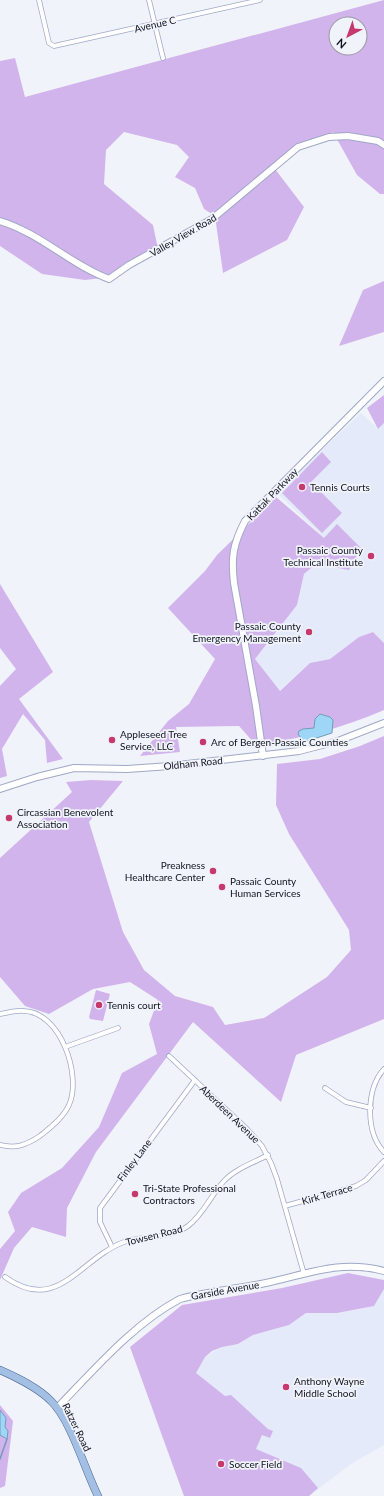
<svg xmlns="http://www.w3.org/2000/svg" width="384" height="1496" font-family="Lato,sans-serif">
<style>
.built{fill:#e5eafa}
.green{fill:#d2b4ed;fill-rule:evenodd}
.water{fill:#9ed6f8;stroke:#739cb7}
.lines{fill:none;stroke-linecap:round;stroke-linejoin:round}
.stream{stroke:#739cb7;stroke-width:1.5}
.street-casing{stroke:#9fa8c7;stroke-width:5.5}
.secondary-casing{stroke:#9fa8c7;stroke-width:8}
.primary-casing{stroke:#486892;stroke-width:8}
.street{stroke:#fff;stroke-width:4}
.secondary{stroke:#fff;stroke-width:6}
.primary{stroke:#a3bfe3;stroke-width:7}
.poi-dot{fill:#c5396c;stroke:#f1f3fa;stroke-width:1.5}
.labels{text-anchor:middle;dominant-baseline:central;stroke-width:3.5;stroke-linejoin:round;paint-order:stroke}
.street-label{font-size:10px;fill:#10131e;stroke:#f1f3fa}
.poi-label{font-size:10px;fill:#10131e;stroke:#f1f3fa;text-anchor:start}
</style>
<rect width="100%" height="100%" fill="#f1f3fa"/>
<path class="built" d="M361 413 378 429 384 423V643L373 632 359 637 330 659 310 663 279 691 255 659 297 605 304 574 316 564 349 570 324 538 277 493Z
M384 1289V1445L351 1464 309 1496H184L154 1415 171 1409 205 1357 222 1347 238 1344 253 1335 289 1325 306 1313H337L374 1306Z"/>
<path class="green" d="M384 0V194H380L357 175 333 132 272 165 304 207 287 240 223 273 215 216 204 209 195 188 175 177 189 157 177 145 124 132 106 150 104 184 153 225 158 249 103 278 85 280 42 274 0 246V61L15 58 25 97ZM336 24H360V48H336Z
M384 281V332L339 346 363 290Z
M384 395V423L378 429 367 408Z
M322 452 331 462 311 482 342 513 322 533 282 493Z
M276 497 324 538 337 524 361 548 349 570 316 564 304 574 297 605 255 659 280 691 310 663 330 659 359 637 373 632 384 643V710C342 728 301 740 255 744L239 726 176 727 180 752 140 756 168 721 189 704 215 659 168 608 205 571 217 555Z
M0 584 53 672 19 699 63 759 47 763 45 740 23 714 2 749 7 776 0 778V686L16 669 0 648Z
M384 736V1019L296 1055 281 1102 193 1022 96 1152 67 1208 66 1237 32 1227 14 1248 0 1280V1249L15 1231 8 1212 21 1193 62 1168 99 1127 122 1073 157 1054 149 1024 158 1000 130 982 93 989 49 1014 25 1006 0 977V858L72 792 66 782 91 780 123 781 89 822 123 932 144 970 175 996 213 1007 225 1025 264 1018 327 977 351 950 349 930 289 834 276 805 277 764 320 759 360 746Z
M96 990 110 994 103 1021 90 1019 89 1017Z
M348 1273 384 1280V1289L374 1306 337 1313H306L289 1325 253 1335 238 1344 222 1347 212 1351 205 1357 196 1373 225 1396 231 1395 268 1429 273 1431 270 1438 262 1435 256 1449 301 1468 318 1488 309 1496H184L130 1347 182 1305 282 1288Z
M0 1405 13 1421 5 1486 0 1488Z"/>
<path class="water" d="M320 714 330 717 333 720 332 733 304 742 298 734 299 731 303 729 314 728 315 719Z
M0 1410 6 1418 5 1427 8 1431 7 1439 0 1435Z"/>
<g class="lines">
<path class="stream" d="M0 1459 7 1439"/>
<defs>
<path id="street" d="M39 0 49 43 54 46 260 0
M149 0 163 58
M0 1014C7 1013 17 1010 24 1011 61 1012 82 1076 69 1105 63 1118 51 1127 40 1136 26 1145 16 1149 0 1145
M65 1047 118 1028
M169 1056 247 1129 262 1146 271 1163 277 1179 304 1274
M384 1069C366 1089 365 1132 384 1152
M325 1088 346 1102 371 1108
M285 1206 356 1186 366 1180 384 1161
M112 1247 100 1222V1208L195 1080
M5 1277C58 1315 80 1258 124 1242 144 1235 170 1239 188 1226 203 1215 211 1195 224 1181 235 1169 253 1163 268 1155"/>
<path id="secondary" d="M0 221C40 233 71 265 109 279L129 265 212 219 298 147 329 137 348 136 378 141 384 145
M263 756 256 706 234 583C231 558 233 544 245 521L384 381
M0 789 37 777 74 768 127 769 170 766 299 751 338 741 384 723
M57 1408C93 1371 134 1323 180 1299 207 1292 234 1289 261 1284 306 1275 338 1259 384 1271"/>
<path id="primary" d="M0 1370C18 1378 39 1388 52 1402 71 1421 85 1470 98 1496"/>
</defs>
<use href="#street" class="street-casing"/>
<use href="#secondary" class="secondary-casing"/>
<use href="#primary" class="primary-casing"/>
<use href="#street" class="street"/>
<use href="#secondary" class="secondary"/>
<use href="#primary" class="primary"/>
</g>
<g class="poi-dot">
<circle cx="302" cy="487" r="4"/>
<circle cx="371" cy="556" r="4"/>
<circle cx="309" cy="632" r="4"/>
<circle cx="112" cy="740" r="4"/>
<circle cx="203" cy="742" r="4"/>
<circle cx="9" cy="818" r="4"/>
<circle cx="213" cy="871" r="4"/>
<circle cx="222" cy="887" r="4"/>
<circle cx="99" cy="1005" r="4"/>
<circle cx="135" cy="1194" r="4"/>
<circle cx="286" cy="1387" r="4"/>
<circle cx="221" cy="1464" r="4"/>
</g>
<g class="labels">
<g class="street-label">
<text transform="translate(155 24) rotate(-13)">Avenue C</text>
<text transform="translate(183 235) rotate(-30)">Valley View Road</text>
<text transform="translate(272 494) rotate(-46)">Kattak Parkway</text>
<text transform="translate(193 763) rotate(-6)">Oldham Road</text>
<text transform="translate(230 1114) rotate(44)">Aberdeen Avenue</text>
<text transform="translate(134 1160) rotate(-53)">Finley Lane</text>
<text transform="translate(327 1194) rotate(-16)">Kirk Terrace</text>
<text transform="translate(154 1235) rotate(-14)">Towsen Road</text>
<text transform="translate(225 1290) rotate(-10)">Garside Avenue</text>
<text transform="translate(77 1427) rotate(64)">Ratzer Road</text>
</g>
<g class="poi-label">
<text x="310" y="487">Tennis Courts</text>
<text x="363" y="550" text-anchor="end">Passaic County<tspan x="363" dy="12">Technical Institute</tspan></text>
<text x="301" y="626" text-anchor="end">Passaic County<tspan x="301" dy="12">Emergency Management</tspan></text>
<text x="120" y="734">Appleseed Tree<tspan x="120" dy="12">Service, LLC</tspan></text>
<text x="211" y="742">Arc of Bergen-Passaic Counties</text>
<text x="17" y="812">Circassian Benevolent<tspan x="17" dy="12">Association</tspan></text>
<text x="205" y="865" text-anchor="end">Preakness<tspan x="205" dy="12">Healthcare Center</tspan></text>
<text x="230" y="881">Passaic County<tspan x="230" dy="12">Human Services</tspan></text>
<text x="107" y="1005">Tennis court</text>
<text x="143" y="1188">Tri-State Professional<tspan x="143" dy="12">Contractors</tspan></text>
<text x="294" y="1381">Anthony Wayne<tspan x="294" dy="12">Middle School</tspan></text>
<text x="229" y="1464">Soccer Field</text>
</g>
</g>
<g transform="translate(348 36) rotate(221)"><circle r="19" fill="#f1f3fa" stroke="#9799a2"/>
<path d="M0-3L7 15L0 10L-7 15Z" fill="#c5396c"/>
<text y="-6" font-size="11" font-weight="bold" text-anchor="middle" fill="#10131e">N</text>
</g>
</svg>
